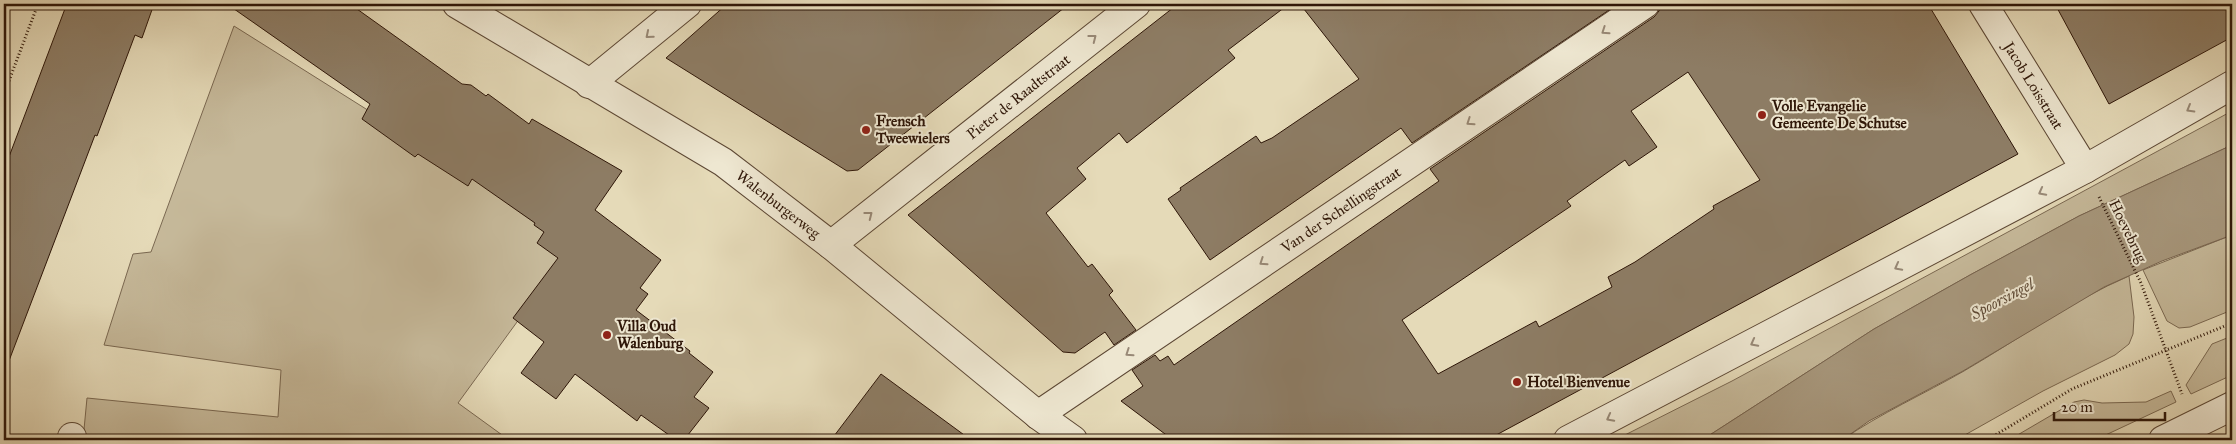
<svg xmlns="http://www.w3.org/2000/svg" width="2236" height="444" font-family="'IM FELL Great Primer',serif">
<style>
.green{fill:#c6b99a;stroke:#7a6851}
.water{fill:#a7977c;stroke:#77634e}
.building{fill:#8d7c64;stroke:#2e1608;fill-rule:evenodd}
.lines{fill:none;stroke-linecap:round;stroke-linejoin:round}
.minor-casing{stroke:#5c4734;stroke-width:30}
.path{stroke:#2e1608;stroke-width:3;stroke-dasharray:1 2.5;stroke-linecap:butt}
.minor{stroke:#eee7d1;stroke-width:28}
.oneway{stroke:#988977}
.poi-dot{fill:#8f2418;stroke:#eee7d1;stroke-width:2}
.labels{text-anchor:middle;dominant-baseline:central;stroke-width:4;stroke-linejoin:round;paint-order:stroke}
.street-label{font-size:15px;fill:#2e1608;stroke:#eee7d1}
.poi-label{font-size:15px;font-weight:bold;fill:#2e1608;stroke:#eee7d1;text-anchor:start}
.water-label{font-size:16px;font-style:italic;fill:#5e4a36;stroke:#eee7d1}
</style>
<rect width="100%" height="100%" fill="#e5dab8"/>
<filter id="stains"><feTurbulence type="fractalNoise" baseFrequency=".004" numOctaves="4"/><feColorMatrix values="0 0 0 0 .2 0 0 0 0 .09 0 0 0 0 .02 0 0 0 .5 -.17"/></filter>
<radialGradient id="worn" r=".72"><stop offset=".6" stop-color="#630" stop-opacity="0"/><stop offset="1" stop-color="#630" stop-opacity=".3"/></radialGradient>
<path class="green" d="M234 26 576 241 458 403 509 440H83L87 398 278 417 281 370 104 345 133 254 151 252Z
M2232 111V145L2079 216 1970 275 1874 329 1702 440H1615L1732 381Z
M2232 235V310L2190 327 2179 328 2167 321 2143 270Z
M2129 276 2134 317 2133 334 2129 344 2115 355 2043 391 1956 440H1842C1881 413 1924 394 1964 371 2019 339 2071 301 2129 276Z
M2232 336V375L2191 394 2186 385 2212 344Z
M2171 391 2176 402 2095 440H2009L2074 402 2084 400 2102 403 2146 402Z"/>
<path class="water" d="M2232 145V235L2162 261 2104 287 1963 371 1869 421 1842 440H1702L1874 329 1970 275 2079 216Z"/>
<path class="building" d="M62 4H154L142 38 135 35 97 136 95 135 7 366 4 365V170L66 6Z
M227 4H350L462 84 471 85 486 96 488 94 529 124 532 119 622 171 595 210 661 260 640 288 648 294 636 310 690 351 689 353 713 372 694 397 709 408 684 440H676L641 415 637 421 575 374 556 399 521 373 544 342 513 318 558 258 537 243 544 232 534 225 535 223 472 179 468 186 418 154 415 157 362 119 370 104Z
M727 4H1069L858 170 847 171 666 58Z
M1178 4H1289L1228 50 1235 58 1127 143 1119 133 1077 168 1086 179 1046 213 1088 267 1092 264 1113 291 1109 295 1136 330 1114 345 1105 332 1075 353 1063 352 908 215Z
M1300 4H1448L1450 6 1453 4H1618L1412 143 1401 128 1210 260 1168 199 1181 190 1180 188 1256 136 1261 143 1272 138 1359 79Z
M1660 4H1928L2018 154 1487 440H1173L1121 401 1143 386 1132 370 1155 355 1160 361 1168 356 1174 365 1439 181 1430 169 1654 17 1659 11ZM1688 72 1760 180 1713 206 1714 209 1635 262 1608 277 1612 287 1539 327 1536 321 1438 374 1402 320 1571 206 1567 201 1625 160 1629 166 1657 147 1631 111Z
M2055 4H2232V37L2109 104Z
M881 374 971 440H831Z"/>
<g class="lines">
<defs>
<g id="minor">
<path id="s1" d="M457 4 723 162 831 245 1038 415 1073 440"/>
<path id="s2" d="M1983 4 2085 169"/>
<path d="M589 84 687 4"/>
<path id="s3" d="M831 245 1136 4"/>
<path id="s4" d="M1038 415 1645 4"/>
<path d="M72 440V437"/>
<path d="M1568 440 2085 169 2232 85"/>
<path d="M2163 440 2232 406"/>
</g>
</defs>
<use href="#minor" class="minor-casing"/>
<path class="path" d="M4 94 38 4
M2099 197 2141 283 2182 394
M1987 440 2072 389 2232 323"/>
<use href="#minor" class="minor"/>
</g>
<defs><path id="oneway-chevron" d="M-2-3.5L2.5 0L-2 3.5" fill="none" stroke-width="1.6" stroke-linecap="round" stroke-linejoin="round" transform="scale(1.25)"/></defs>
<g class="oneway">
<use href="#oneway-chevron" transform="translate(1605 31) rotate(146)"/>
<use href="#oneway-chevron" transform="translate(649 35) rotate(140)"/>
<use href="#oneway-chevron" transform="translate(1093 38) rotate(-38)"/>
<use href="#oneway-chevron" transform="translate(2190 109) rotate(150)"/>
<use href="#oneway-chevron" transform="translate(1470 122) rotate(146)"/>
<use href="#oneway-chevron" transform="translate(2042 192) rotate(152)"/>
<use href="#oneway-chevron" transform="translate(869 215) rotate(-38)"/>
<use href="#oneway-chevron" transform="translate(1263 262) rotate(146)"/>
<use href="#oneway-chevron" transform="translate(1898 267) rotate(152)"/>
<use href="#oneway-chevron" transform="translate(1754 343) rotate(152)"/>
<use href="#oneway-chevron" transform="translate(1129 353) rotate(146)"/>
<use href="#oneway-chevron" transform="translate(1610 418) rotate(152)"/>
</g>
<g class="poi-dot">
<circle cx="1762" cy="115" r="5"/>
<circle cx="866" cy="130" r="5"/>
<circle cx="607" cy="335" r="5"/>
<circle cx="1517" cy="382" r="5"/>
</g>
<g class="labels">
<g class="street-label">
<text stroke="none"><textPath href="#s2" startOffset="96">Jacob Loisstraat</textPath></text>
<text stroke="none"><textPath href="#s3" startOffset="239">Pieter de Raadtstraat</textPath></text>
<text stroke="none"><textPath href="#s1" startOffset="379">Walenburgerweg</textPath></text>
<text stroke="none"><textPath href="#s4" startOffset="366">Van der Schellingstraat</textPath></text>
<text transform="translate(2128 231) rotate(64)">Hoevebrug</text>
</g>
<g class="poi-label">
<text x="1772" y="106">Volle Evangelie<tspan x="1772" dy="17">Gemeente De Schutse</tspan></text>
<text x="876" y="121">Frensch<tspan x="876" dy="17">Tweewielers</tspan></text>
<text x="617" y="326">Villa Oud<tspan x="617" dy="17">Walenburg</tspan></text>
<text x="1527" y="382">Hotel Bienvenue</text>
</g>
<g class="water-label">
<text transform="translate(2002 299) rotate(-28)">Spoorsingel</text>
</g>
</g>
<rect width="2236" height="444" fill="none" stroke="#e5dab8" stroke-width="20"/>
<rect x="5" y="5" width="2226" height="434" fill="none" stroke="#2e1608" stroke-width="2.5"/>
<rect x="10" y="10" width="2216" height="424" fill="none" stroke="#2e1608"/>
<path d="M2054 412v8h111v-8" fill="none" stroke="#2e1608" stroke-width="2.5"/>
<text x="2061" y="412" font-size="15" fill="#2e1608" stroke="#eee7d1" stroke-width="4" paint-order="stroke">20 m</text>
<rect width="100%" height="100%" filter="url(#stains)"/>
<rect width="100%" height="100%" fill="url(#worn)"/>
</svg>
